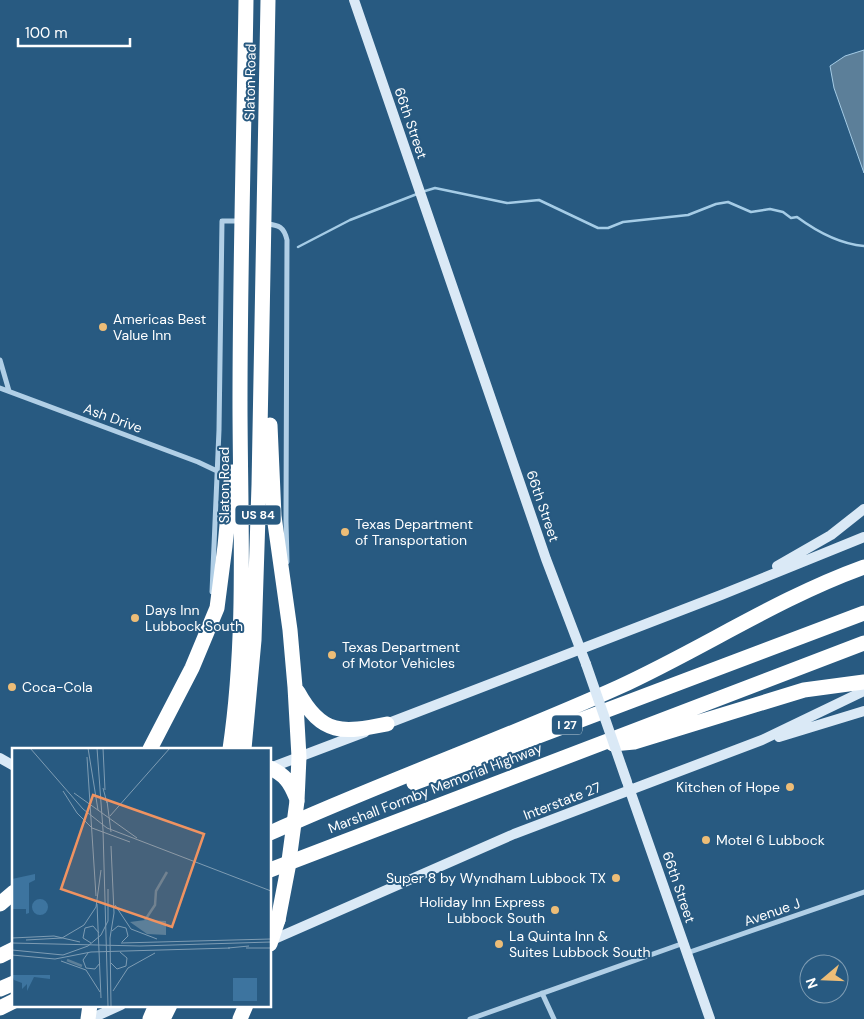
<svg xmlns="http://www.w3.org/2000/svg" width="864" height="1019" font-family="'DM Sans',sans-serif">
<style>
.water{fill:#5c7f99;stroke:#a5cce6}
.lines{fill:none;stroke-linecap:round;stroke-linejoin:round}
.stream{stroke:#a5cce6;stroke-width:2.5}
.street{stroke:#b1cfe6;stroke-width:5}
.secondary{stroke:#dae9f6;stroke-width:10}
.highway{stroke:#fff;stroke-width:15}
.secondary-bridge{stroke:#dae9f6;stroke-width:10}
.highway-bridge{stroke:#fff;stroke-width:15}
.poi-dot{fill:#edbd77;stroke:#285a81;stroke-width:2}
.labels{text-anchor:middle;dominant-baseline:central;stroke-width:4;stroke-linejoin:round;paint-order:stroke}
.shield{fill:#285a81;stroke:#beced9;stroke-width:1}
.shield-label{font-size:12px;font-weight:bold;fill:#fff}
.street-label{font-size:14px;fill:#fff;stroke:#285a81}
.poi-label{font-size:14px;fill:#fff;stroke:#285a81;text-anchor:start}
.inset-river{fill:none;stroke:#5c7f99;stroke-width:2.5}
.inset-road{fill:none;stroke:#7e9cb3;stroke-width:1}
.view{fill:#f09361;fill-opacity:0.15;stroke:#f09361;stroke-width:2.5}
.inset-edge{fill:none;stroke:#fff;stroke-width:2.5}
</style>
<rect width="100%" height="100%" fill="#285a81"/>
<path class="water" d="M864 50V173L834 88 830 66 845 56Z"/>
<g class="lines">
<path class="stream" d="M425 191 435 188 507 203 539 200 598 228H608L623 222 688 215 716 204 728 202 751 212 770 209 783 212 791 218 797 217C816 231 840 244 864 246
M298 247 350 220 417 194"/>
<path class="street" d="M267 224C279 225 284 227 287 240L286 521 287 562
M0 360 9 391
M0 388 198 462 217 471
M212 592 219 430 222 221H240
M687 953 864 892
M542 993 554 1019
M470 1019 684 943"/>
<path class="secondary" d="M354 0 546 559 586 664
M777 566 831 535 864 509
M381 726 721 595 864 537
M779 737 864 711
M0 758 14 766
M270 768 365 732
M628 785 710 1019
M270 941 514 834 762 740 864 691
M90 1019 121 1005"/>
<path class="highway" d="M270 425 274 516 290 630 295 687 299 757 297 801
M298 692C322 736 343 733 387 724
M613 744 634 742 804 690 864 682
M150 749 192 668 217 608 225 546 232 472
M230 749C247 634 240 517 240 401 240 267 244 134 246 0
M244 749 254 640 259 485 268 0
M270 768C285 775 290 782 296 797
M414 783 864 613
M270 833C385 781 504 739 619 687 702 649 778 598 864 567
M270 870 864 643
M0 904 14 892
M270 944 278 920
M0 956 14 949
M0 989 14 983
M0 1008 14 1001
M88 1019 90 1005
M150 1019 156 1005
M163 1019 170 1005
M240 1019 246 1005"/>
<path class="secondary-bridge" d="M586 664 627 782"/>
<path class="highway-bridge" d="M278 920 288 868 297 801"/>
</g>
<g class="poi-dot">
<circle cx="103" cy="327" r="5"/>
<circle cx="345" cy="532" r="5"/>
<circle cx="135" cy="618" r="5"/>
<circle cx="332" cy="655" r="5"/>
<circle cx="12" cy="687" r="5"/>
<circle cx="790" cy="787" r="5"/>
<circle cx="706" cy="840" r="5"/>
<circle cx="616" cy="878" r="5"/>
<circle cx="555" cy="910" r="5"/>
<circle cx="499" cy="944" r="5"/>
</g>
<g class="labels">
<g class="shield">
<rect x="235.5" y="505.5" width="45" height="19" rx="4"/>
<rect x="552" y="715.5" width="30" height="19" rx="4"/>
</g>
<g class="shield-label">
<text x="258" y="515">US 84</text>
<text x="567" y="725">I 27</text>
</g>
<g class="street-label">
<text transform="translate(250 82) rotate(-89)">Slaton Road</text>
<text transform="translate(411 123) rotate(71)">66th Street</text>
<text transform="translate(113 418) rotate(20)">Ash Drive</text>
<text transform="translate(224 485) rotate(-90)">Slaton Road</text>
<text transform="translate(543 506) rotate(71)">66th Street</text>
<text transform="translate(435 788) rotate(-21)">Marshall Formby Memorial Highway</text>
<text transform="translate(562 801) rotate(-21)">Interstate 27</text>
<text transform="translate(679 887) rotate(71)">66th Street</text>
<text transform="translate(772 912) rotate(-19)">Avenue J</text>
</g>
<g class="poi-label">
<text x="113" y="319">Americas Best<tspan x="113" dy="16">Value Inn</tspan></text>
<text x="355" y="524">Texas Department<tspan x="355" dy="16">of Transportation</tspan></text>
<text x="145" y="610">Days Inn<tspan x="145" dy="16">Lubbock South</tspan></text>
<text x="342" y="647">Texas Department<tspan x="342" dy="16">of Motor Vehicles</tspan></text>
<text x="22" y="687">Coca-Cola</text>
<text x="780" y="787" text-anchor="end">Kitchen of Hope</text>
<text x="716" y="840">Motel 6 Lubbock</text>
<text x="606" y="878" text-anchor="end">Super 8 by Wyndham Lubbock TX</text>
<text x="545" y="902" text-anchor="end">Holiday Inn Express<tspan x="545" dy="16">Lubbock South</tspan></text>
<text x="509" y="936">La Quinta Inn &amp;<tspan x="509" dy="16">Suites Lubbock South</tspan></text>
</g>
</g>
<g transform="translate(12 748)">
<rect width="259" height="259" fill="#285a81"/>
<path d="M23 126V132L17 135V165L14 166V161H0V131ZM20 159a8 8 0 1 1 16 0a8 8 0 1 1-16 0ZM0 227H38V231L22 229 15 243V236L10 241V235L2 232ZM221 230H245V253H221Z" fill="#3d749f"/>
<path d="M133 172 154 173V187L135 186 118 174Z" fill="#5c7f99"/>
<path class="inset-river" d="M133 172 143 157 144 143 155 124M55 212 70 218"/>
<path class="inset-road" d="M18 0 71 61 95 80 259 143M76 0 86 62M85 0 91 82 96 258M91 0 93 42M75 9 84 148M91 40 95 55M51 43 65 65 80 80 118 94M62 45 125 90M95 53 99 84M98 68 158 0M99 98 102 165 98 190 99 258M85 156 89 250M103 157 119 181 145 191M100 183 106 178 114 180 116 188 110 194M0 190 42 188 68 194M14 192 50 190 72 177 84 159 89 122M0 195 128 198 259 194M79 195 71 190 73 180 81 178 87 185M109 195 259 191M216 200 237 198M234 200H259M0 202 51 207 76 198 89 187 96 173V141M76 205 71 212 74 220 83 221 88 215M0 207 43 211 79 204 218 200M49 213 74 222 88 244M99 215 105 221 114 218 115 210 108 204M101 243 116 220 143 205"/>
<path class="view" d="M81 47 192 86 160 179 49 141Z"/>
<rect width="259" height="259" class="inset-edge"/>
</g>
<g transform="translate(824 979) rotate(251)"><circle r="24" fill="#285a81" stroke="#7e9cb3"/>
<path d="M0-4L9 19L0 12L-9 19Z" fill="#edbd77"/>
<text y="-8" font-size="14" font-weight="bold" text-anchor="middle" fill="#ffffff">N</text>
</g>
<path d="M18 38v8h112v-8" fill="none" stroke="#ffffff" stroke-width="2.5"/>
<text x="25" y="38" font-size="15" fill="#ffffff" stroke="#285a81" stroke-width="4" paint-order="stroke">100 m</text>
</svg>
